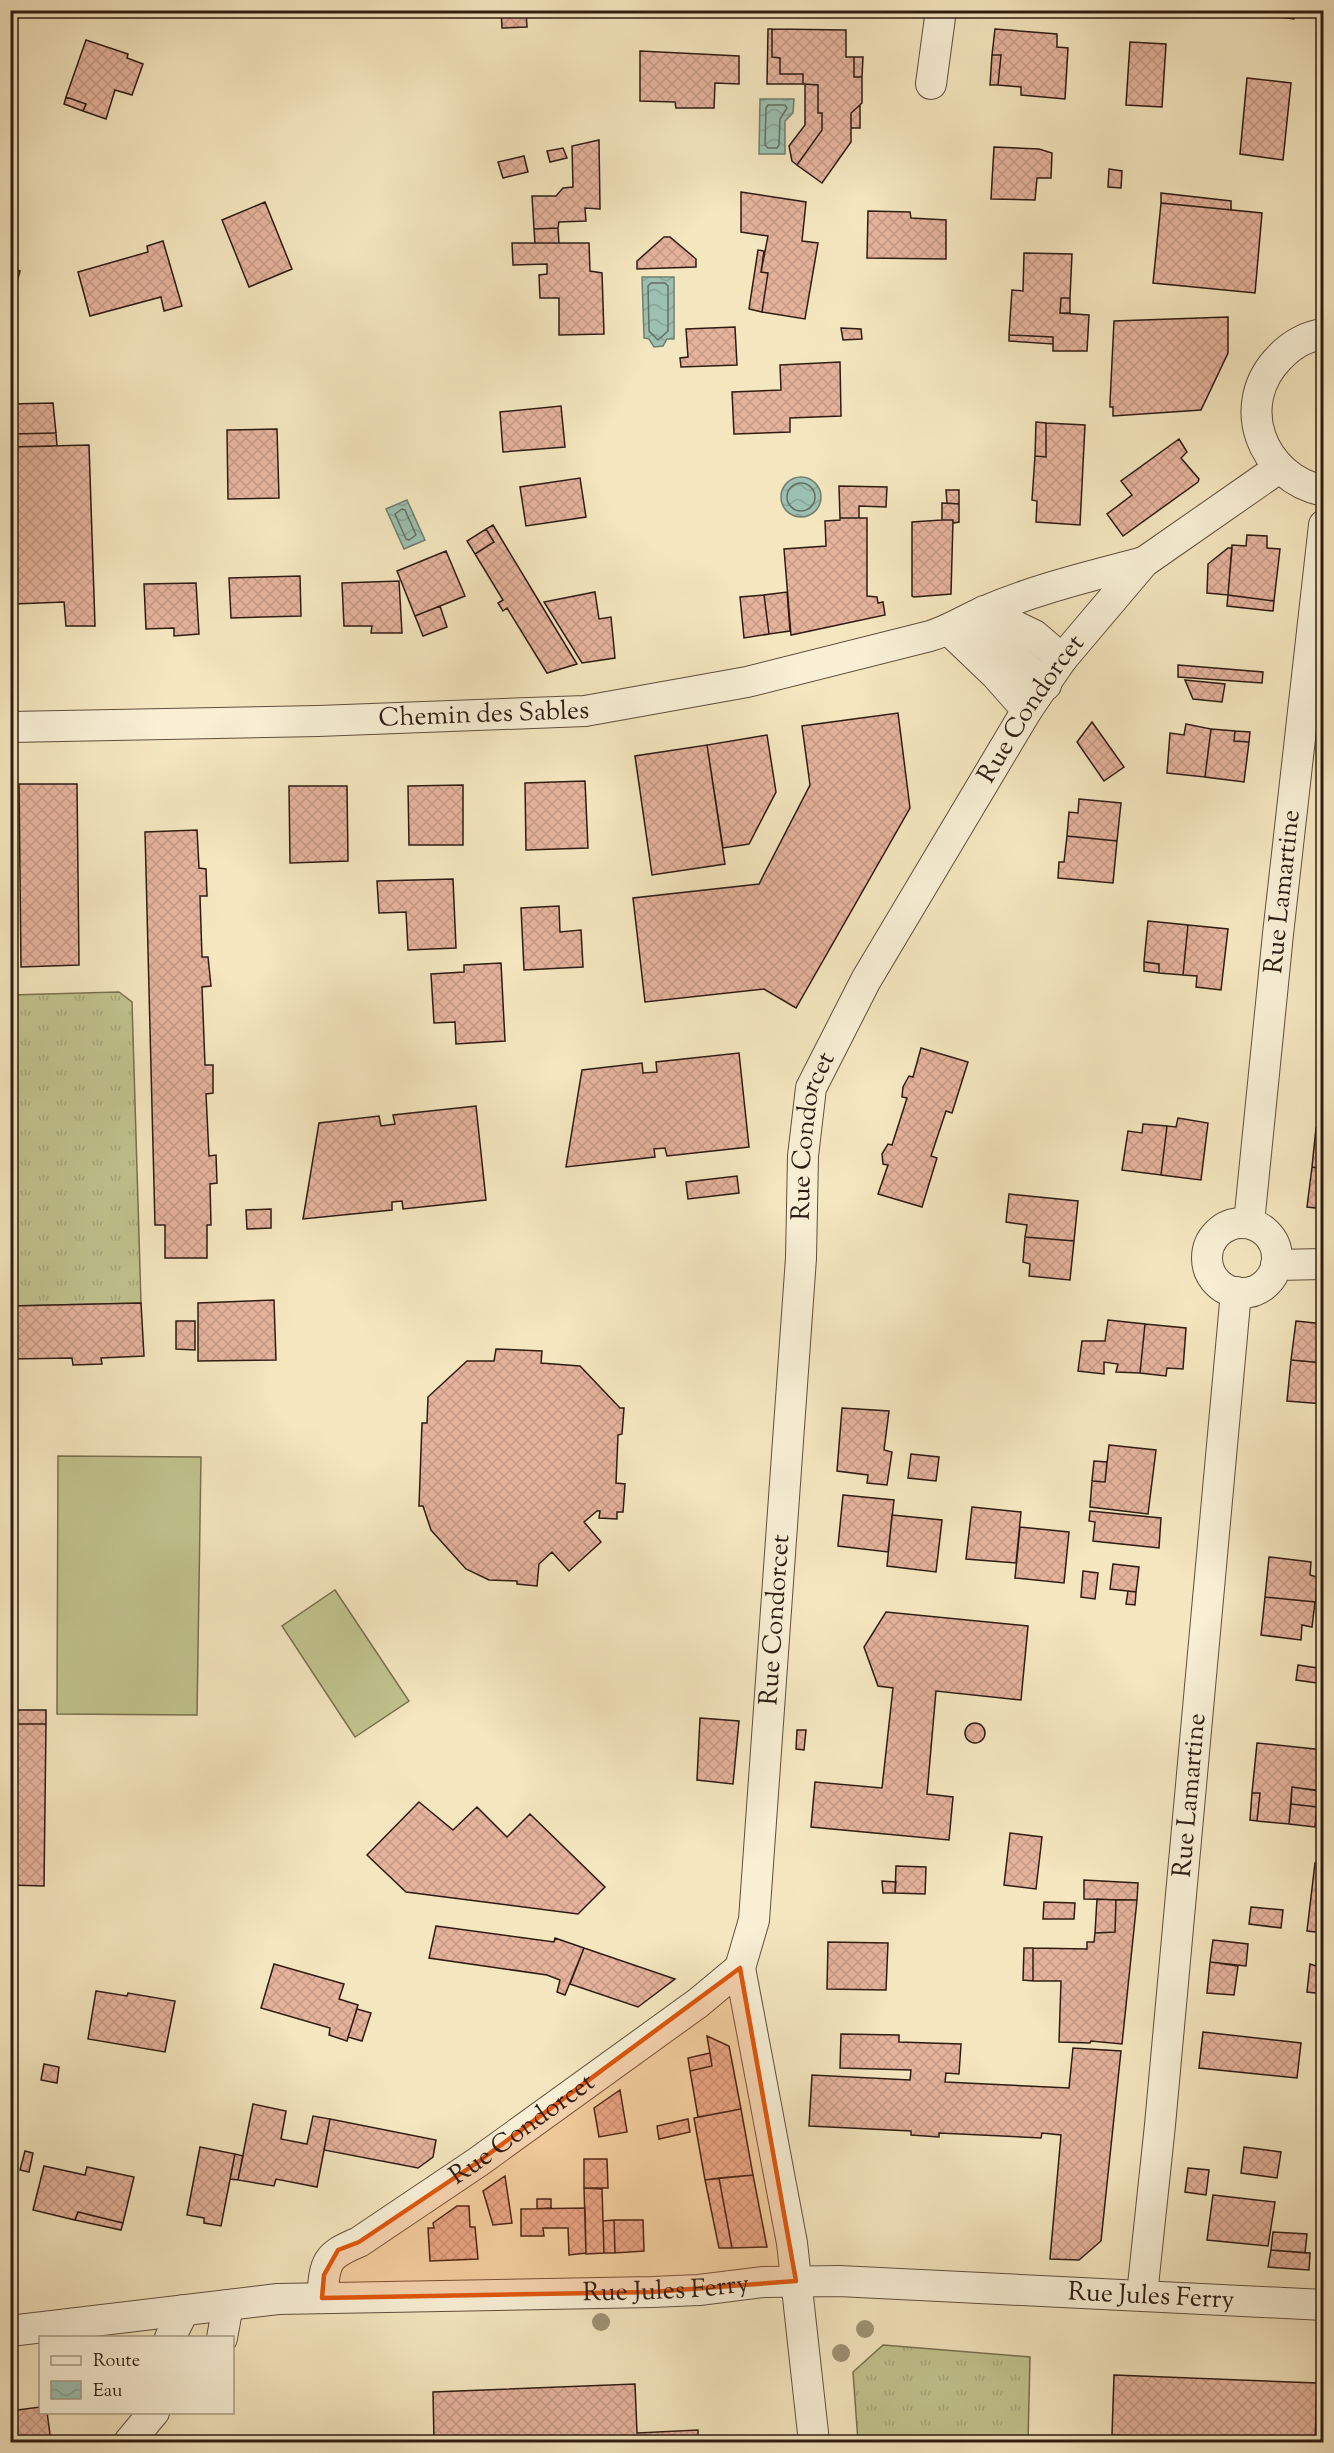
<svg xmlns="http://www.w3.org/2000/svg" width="1334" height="2453" font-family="'Sorts Mill Goudy',serif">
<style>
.grass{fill:url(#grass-tufts);stroke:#787050;stroke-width:1.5}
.pitch{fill:#c1c38e;stroke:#787050;stroke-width:1.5}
.water{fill:url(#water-waves);stroke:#707e72;stroke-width:1.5}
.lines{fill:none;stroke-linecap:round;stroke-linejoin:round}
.shore{stroke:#656e62;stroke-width:1.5}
.building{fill:url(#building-cross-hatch);stroke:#2e1c13;stroke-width:1.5}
.street-casing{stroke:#604e3e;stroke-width:32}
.street{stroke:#f8efd5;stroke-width:30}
.tree{fill:#9f9275}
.marked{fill:#df560c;fill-opacity:0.2;stroke:#df560c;stroke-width:4.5;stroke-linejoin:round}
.labels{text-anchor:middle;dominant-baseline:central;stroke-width:5;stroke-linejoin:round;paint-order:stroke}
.street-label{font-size:26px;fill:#2e1c13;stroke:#f8efd5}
</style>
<defs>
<pattern id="grass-tufts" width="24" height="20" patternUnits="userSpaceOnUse" patternTransform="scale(1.5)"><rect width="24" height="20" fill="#c1c38e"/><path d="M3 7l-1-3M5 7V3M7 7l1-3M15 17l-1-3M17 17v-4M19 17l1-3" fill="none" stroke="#a6a77a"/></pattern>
<pattern id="water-waves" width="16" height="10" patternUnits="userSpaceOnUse" patternTransform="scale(1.5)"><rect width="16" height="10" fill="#9cc0b1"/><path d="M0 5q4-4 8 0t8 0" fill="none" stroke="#87a497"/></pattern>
<pattern id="building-cross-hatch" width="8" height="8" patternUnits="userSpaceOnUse" patternTransform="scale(1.5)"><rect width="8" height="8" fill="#e5b39c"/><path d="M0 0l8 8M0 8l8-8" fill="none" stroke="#c59986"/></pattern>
</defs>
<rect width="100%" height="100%" fill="#f4e6bf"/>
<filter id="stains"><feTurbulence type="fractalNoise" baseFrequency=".00333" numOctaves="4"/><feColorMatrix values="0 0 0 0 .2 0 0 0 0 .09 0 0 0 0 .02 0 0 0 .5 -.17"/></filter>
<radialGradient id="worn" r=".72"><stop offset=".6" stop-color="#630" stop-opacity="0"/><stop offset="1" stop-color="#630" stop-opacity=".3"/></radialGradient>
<path class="grass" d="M119 992 132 1002 141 1303 11 1306 10 995Z
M883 2345 1030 2357 1028 2442H858L853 2372Z"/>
<path class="pitch" d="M58 1456 201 1457 197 1715 57 1714Z
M335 1590 409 1701 355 1737 282 1626Z"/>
<path class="water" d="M760 99H794L793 113 785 121V154H759Z
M642 277H674V339H667L663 346 654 347 649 339 644 338Z
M781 497a20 20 0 1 1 40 0a20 20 0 1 1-40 0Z
M407 500 425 540 404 549 386 509Z"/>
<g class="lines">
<path class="shore" d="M768 105H785L787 108 780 119 779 145 777 148H768L765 145 766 108Z
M651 283H665L668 286V331L658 340 649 331 648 286Z
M787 497a14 14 0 1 1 28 0a14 14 0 1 1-28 0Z
M402 509 405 510 416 535 409 540 406 539 395 514Z"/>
</g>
<path class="building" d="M501 10H526L527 27 502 28Z
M1155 10H1193V14L1154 13Z
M1238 10H1295L1294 19 1238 12Z
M768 29H772V57L780 58V74H803V84H767Z
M772 29 846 30V57H854V77H862V103L851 113V142L822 183 797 165 822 130V113H818V85L803 84V74H780V58L772 57Z
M995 29 1057 34V47L1068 48 1065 99 1021 95V87L998 85 1001 55H992Z
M86 40 128 54 127 58 143 64 132 95 115 90 106 119 83 111 86 104 66 97Z
M1130 42 1166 44 1162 107 1126 105Z
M640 51 739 56V84L715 83 714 108H676L675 102 640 101Z
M992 55H1001L998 85H990Z
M854 57H863L862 77H854Z
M1247 78 1291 83 1283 160 1240 154Z
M805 84 818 85V113H822V130L797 165 792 161 789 146 805 125Z
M66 97 86 104 83 111 64 104Z
M860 105V128H851V113Z
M599 140 600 209 585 208 586 221 559 222 558 228 534 229 532 196H556L563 188 573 187 572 146Z
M994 147 1039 149 1052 153 1051 178H1037L1035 200 991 199Z
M563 148 567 158 550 162 547 151Z
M524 156 528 172 503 178 498 162Z
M1109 169 1122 171 1121 188 1108 187Z
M741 192 806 202 802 241 818 243 805 319 762 312 768 273 761 272 768 236 741 232Z
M1161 193 1231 201V210L1161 203Z
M265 202 292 269 249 287 222 220Z
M1161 203 1262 213 1255 293 1153 283Z
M868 211 910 212 911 218 946 220V259L867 258Z
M558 228 559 243H535L534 229Z
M664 237H670L696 259V267L637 269V261Z
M163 241 182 306 164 311 161 297 90 316 78 272 148 252 147 246Z
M512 243H589L590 271 602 273 604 334 559 335V298H540L539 275 547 274V264L513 265Z
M758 250 764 251 761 272 768 273 762 312 749 309Z
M1024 253 1072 254 1070 298H1061L1060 313 1089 315 1087 351H1053V337L1009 335 1012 290 1023 291Z
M10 268 20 271 10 308Z
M1061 298H1070V313H1060Z
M1228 317V353L1201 410 1113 416V407H1110V403L1114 321Z
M735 327 737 365 681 367 680 358 688 357 686 329Z
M841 328 861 329 862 339 843 340Z
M1009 335 1053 337V344L1009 341Z
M840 362 841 416 790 418V432L734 434 732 392 781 390 780 365Z
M53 403 56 433 10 434V404Z
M561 406 565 447 503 452 500 412Z
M1036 422 1046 423V457L1035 456Z
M1046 423 1085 425 1080 525 1036 522 1037 501 1032 500 1035 456 1046 457Z
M277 429 279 498 228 499 227 430Z
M56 433 57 446 10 447V434Z
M1179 439 1187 452 1181 458 1199 479 1198 482 1123 536 1107 514 1132 495 1121 481Z
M89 445 95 626H66L64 602 14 604 17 628H10V447Z
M580 478 586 517 526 526 520 487Z
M839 486 887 487 886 507 859 506V518H840Z
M946 490H959V504L947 503Z
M942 503 959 504V522L953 523V520H942Z
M840 518H867V596L877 597 878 603 883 602 885 615 791 635 784 549 826 546 825 521 840 520Z
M942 520H953L951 594 914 597 912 596V522Z
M493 525 537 598 577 664 547 673 507 608 503 611 498 603 503 600 475 554 494 542 486 529Z
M486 529 494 542 475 554 467 541Z
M1247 535 1267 536V548L1280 549 1274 601 1228 595 1232 545 1246 546Z
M1228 548H1232L1228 595 1207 593 1208 564Z
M446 551 465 596 415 616 397 571Z
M300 576 301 616 231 618 229 578Z
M399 581 402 633H371L372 626H344L342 583Z
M196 583 199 634 174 636V628L146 629 144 584Z
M595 592 599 619 611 617 615 658 582 663 544 602Z
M787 592 790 631 769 634 764 595Z
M764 595 769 634 744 638 740 597Z
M1228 595 1274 601 1273 611 1227 606Z
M440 606 447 627 423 636 415 616Z
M1178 665 1263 672 1262 683 1178 677Z
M1185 680 1225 684 1222 702 1193 699Z
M898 713 910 808 796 1008 764 989 645 1002 633 898 759 884 810 785 802 726Z
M1092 722 1124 767 1104 781 1077 742Z
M1186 724 1211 729 1205 777 1167 773 1170 733 1184 735Z
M1211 729 1235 731 1234 741 1249 742 1244 782 1205 777Z
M1235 731 1250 732 1249 742 1234 741Z
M767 735 776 792 749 844 723 848 707 745Z
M707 745 725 864 652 875 635 756Z
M585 781 588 848 526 850 525 783Z
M19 784H77L79 965 21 967Z
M463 785V845H409L408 786Z
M289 786H347L348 861 290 863Z
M1079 799 1121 803 1117 841 1067 836 1069 812 1078 813Z
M197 830 199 868 206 869 207 896H200L202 957H208L211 986 202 987 205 1065H213V1093L206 1094 209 1156 216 1155 217 1183 210 1184 211 1225H207V1258H165V1225H155L145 832Z
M1067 836 1117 841 1113 883 1058 878 1059 862H1064Z
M453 879 456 948 408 950 406 912 379 913 377 881Z
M559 906 560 932 581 930 583 967 524 970 521 908Z
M1148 921 1188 925 1183 975 1159 973V964L1144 962Z
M1188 925 1228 929 1221 990 1196 987 1197 976 1183 975Z
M1144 962 1159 964V973L1144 971Z
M501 963 505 1041 456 1044 455 1022 434 1023 431 974 464 972V965Z
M921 1048 968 1062 952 1113 946 1111 931 1156 937 1158 922 1207 878 1194 888 1165 883 1164 882 1154 888 1144 892 1145 907 1098 902 1097 903 1087 909 1076 913 1077Z
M739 1053 749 1147 667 1156 665 1148 654 1149 655 1157 566 1167 582 1070 642 1063 643 1073 657 1072 656 1062Z
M476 1106 486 1200 403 1209 402 1201 392 1202V1210L303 1219 319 1123 379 1116 381 1126 395 1124 393 1115Z
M1178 1118 1208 1123 1201 1180 1161 1175 1167 1126 1176 1127Z
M1143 1124 1167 1126 1161 1175 1122 1170 1128 1131 1142 1133Z
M1316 1128 1324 1129V1169L1312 1167Z
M1312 1167 1324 1169V1209L1307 1207Z
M737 1176 739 1193 688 1199 686 1182Z
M1009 1194 1078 1201 1074 1241 1025 1237 1027 1225 1006 1222Z
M271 1209V1228L247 1229 246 1210Z
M1025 1237 1074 1241 1070 1280 1029 1276 1030 1264 1023 1262Z
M274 1300 276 1360 198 1361V1303Z
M141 1303 144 1356 101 1358 102 1364 73 1365 72 1358 10 1359V1306Z
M1108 1320 1145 1324 1140 1373 1116 1372 1118 1364 1104 1362V1374L1078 1371 1082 1341H1105Z
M176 1321H195V1350L176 1349Z
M1296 1321 1324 1324V1363L1291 1360Z
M1145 1324 1186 1328 1183 1369 1167 1368 1166 1376 1140 1373Z
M496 1349 542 1351 541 1363 580 1366 620 1408H624L622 1434 618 1435 616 1483 625 1484 623 1512H617V1519L599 1518 600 1511H597L584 1522 601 1542 569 1571 552 1552 539 1564 537 1586 517 1584V1581L489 1580 466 1569 431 1530 423 1506H419L422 1423H427L428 1397 467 1361H494Z
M1291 1360 1324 1363V1404L1287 1401Z
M842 1408 889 1411 884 1450 892 1452 887 1485 867 1483 868 1475 837 1471Z
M1109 1445 1156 1450 1148 1514 1090 1507 1092 1481 1105 1482Z
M911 1454 939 1457 936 1481 908 1478Z
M1094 1461 1107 1462 1105 1482 1092 1481Z
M843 1495 894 1500 888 1552 838 1546Z
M972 1507 1021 1512 1016 1563 966 1559Z
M1090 1511 1161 1518 1159 1548 1093 1541 1095 1522 1089 1521Z
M892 1515 942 1520 936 1572 887 1566Z
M1020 1527 1069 1532 1064 1583 1015 1578Z
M1269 1557 1311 1562 1310 1575 1317 1577 1316 1602 1265 1597Z
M1113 1564 1139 1567 1136 1592 1110 1589Z
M1083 1571 1098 1573 1095 1599 1081 1597Z
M1128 1591 1136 1592 1135 1605 1126 1604Z
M1265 1597 1315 1602 1312 1627 1302 1625 1301 1640 1261 1635Z
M886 1612 1028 1626 1021 1700 936 1691 927 1794 953 1797 949 1840 811 1827 815 1782 882 1788 893 1688 878 1686 864 1647Z
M1298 1665 1324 1669V1684L1296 1680Z
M10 1710H46V1724H10Z
M700 1718 739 1721 733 1784 697 1780Z
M965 1733a10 10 0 1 1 20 0a10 10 0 1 1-20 0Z
M10 1724H46L44 1886 10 1885Z
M797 1730H806L804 1750 796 1749Z
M1257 1743 1324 1750V1791L1292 1787 1289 1824 1257 1821 1260 1793H1252Z
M1292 1787 1319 1791 1317 1807 1291 1804Z
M1252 1793H1260L1257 1821 1250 1820Z
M419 1802 453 1830 477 1807 507 1837 530 1814 605 1887 578 1914 406 1892 367 1855Z
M1291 1804 1317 1807 1315 1827 1289 1824Z
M1010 1833 1042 1837 1036 1889 1004 1885Z
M1315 1863 1324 1864V1933L1307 1931Z
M896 1866 926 1867 925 1894 895 1893Z
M1084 1880 1138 1883 1137 1900 1084 1899Z
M882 1881 896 1882 895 1893H883Z
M1097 1899 1116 1900 1115 1932 1095 1933Z
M1116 1900H1137L1122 2044 1091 2041 1090 2043 1059 2042 1061 1981H1033V1948L1087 1949V1942H1094L1095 1933 1115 1932Z
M1044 1902 1075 1903 1074 1919H1043Z
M1251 1907 1283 1910 1281 1928 1249 1924Z
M436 1926 554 1942 555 1938 584 1948 565 1995 557 1992 560 1980 547 1975 429 1958Z
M1319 1933H1324V1994L1307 1992 1310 1964 1316 1966Z
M1213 1940 1248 1944 1246 1966 1210 1962Z
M828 1942 888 1943 886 1990 827 1989Z
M584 1948 675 1979 638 2007 570 1984Z
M1024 1948H1033V1981L1023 1980Z
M1210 1962 1238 1966 1234 1995 1207 1993Z
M274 1964 344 1984 339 1999 358 2005 347 2041 329 2035 330 2028 261 2008Z
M96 1991 127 1996 128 1993 175 2001 165 2052 88 2039Z
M357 2009 371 2013 362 2041 348 2037Z
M1203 2032 1301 2043 1297 2078 1199 2068Z
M841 2034 899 2035V2042L961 2044 959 2074 946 2073 945 2082 1069 2088 1073 2048 1121 2051 1101 2241 1079 2260 1050 2259 1061 2135 1042 2133 1041 2138 939 2133V2137L911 2135V2131L809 2126 812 2075 910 2080 911 2070 840 2068Z
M707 2036 729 2046 741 2109 698 2117 690 2071 712 2066Z
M710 2053 712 2066 690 2071 688 2058Z
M44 2064 59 2067 57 2083 41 2080Z
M620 2090 627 2132 599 2137 594 2108Z
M253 2104 286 2111 281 2139 307 2144 313 2116 330 2119 317 2187 276 2179 274 2186 238 2180Z
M741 2109 753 2175 705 2180 694 2118Z
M330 2119 436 2140 433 2157 418 2168 324 2150Z
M688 2119 690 2132 659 2139 657 2126Z
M200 2147 235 2154 221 2226 204 2223V2218L187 2215Z
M1244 2147 1281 2152 1277 2178 1241 2173Z
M25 2151 33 2153 29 2172 20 2170Z
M235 2154 243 2156 238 2180 230 2179Z
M584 2159H607L608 2188H584Z
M44 2166 85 2175 87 2167 134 2177 123 2223 78 2212 75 2220 33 2210Z
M1188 2168 1209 2170 1206 2195 1185 2192Z
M753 2175 767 2247 732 2248 719 2178Z
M505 2176 512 2223 493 2225 483 2191Z
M719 2178 732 2248H719L705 2180Z
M584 2188 602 2189 604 2253 586 2254Z
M1213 2195 1275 2202 1268 2246 1207 2240Z
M537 2199H551V2208L537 2209Z
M457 2206H469L470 2227H475L478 2259 430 2261 428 2228H434L433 2223Z
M585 2208 586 2253 569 2255 568 2228H543L544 2236H521V2209Z
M78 2212 123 2223 121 2230 75 2220Z
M614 2220H643L644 2251 615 2253Z
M614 2220 615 2253H604L603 2221Z
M1273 2232 1307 2234 1305 2253 1271 2250Z
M1271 2250 1310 2253 1309 2270 1268 2267Z
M1114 2375 1317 2383 1315 2442 1112 2435Z
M635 2384 637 2433 698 2430V2442H638V2439L569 2442H434L433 2392Z
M40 2407V2412H47L51 2442H10V2411Z"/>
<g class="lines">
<defs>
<g id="street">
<path d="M931 84 941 10"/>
<path d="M1324 334C1307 336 1291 345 1280 357 1233 404 1261 478 1324 491"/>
<path d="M984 611 1034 635 1062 659"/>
<path d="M949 630 1003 647 1046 685"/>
<path d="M953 634 996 675 1027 710"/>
<path id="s1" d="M10 727 318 721 585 711 747 682 930 636C950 630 966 619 985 611 1036 589 1091 576 1144 562"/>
<path id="s2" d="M1249 1223 1278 934 1324 525"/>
<circle cx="1242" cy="1258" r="35"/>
<path d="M1276 1265 1324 1264"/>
<path id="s3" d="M1142 2295 1160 2125 1236 1292"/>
<path id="s4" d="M322 2298C325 2262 325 2256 359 2242L478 2162 698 2003 740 1968"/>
<path id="s5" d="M10 2331 278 2299 652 2292 699 2290 764 2282 839 2281 1324 2305"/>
<path d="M170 2338 184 2310"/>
<path d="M222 2338 228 2305"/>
<path d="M129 2442 154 2412"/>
<path id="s6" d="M814 2442 792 2243 740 1968 754 1920 801 1258 803 1156 811 1088 866 980 1027 710 1062 659 1144 562 1279 468"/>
</g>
</defs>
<use href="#street" class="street-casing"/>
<use href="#street" class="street"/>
</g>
<g class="tree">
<circle cx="601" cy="2322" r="9"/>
<circle cx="865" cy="2329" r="9"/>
<circle cx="841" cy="2353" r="9"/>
</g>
<path class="marked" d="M740 1968 796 2281 652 2292 322 2298 324 2275 338 2250 359 2242 478 2162Z"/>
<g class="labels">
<g class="street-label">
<text stroke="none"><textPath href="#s6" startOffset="1803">Rue Condorcet</textPath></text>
<text stroke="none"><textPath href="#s1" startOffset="474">Chemin des Sables</textPath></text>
<text stroke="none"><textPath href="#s2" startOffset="333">Rue Lamartine</textPath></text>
<text stroke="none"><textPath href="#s6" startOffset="1317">Rue Condorcet</textPath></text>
<text stroke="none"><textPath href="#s6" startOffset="831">Rue Condorcet</textPath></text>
<text stroke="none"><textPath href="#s3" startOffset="502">Rue Lamartine</textPath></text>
<text stroke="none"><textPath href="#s4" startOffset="272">Rue Condorcet</textPath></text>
<text stroke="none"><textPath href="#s5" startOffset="658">Rue Jules Ferry</textPath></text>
<text stroke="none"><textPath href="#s5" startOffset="1144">Rue Jules Ferry</textPath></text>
</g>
</g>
<rect width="1334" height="2453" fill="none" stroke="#f4e6bf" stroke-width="36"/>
<rect x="12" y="12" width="1310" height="2429" fill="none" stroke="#2e1c13" stroke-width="3"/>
<rect x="18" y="18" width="1298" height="2417" fill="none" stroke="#2e1c13" stroke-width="1.5"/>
<rect x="39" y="2336" width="195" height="78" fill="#f8efd5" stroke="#a79b87" stroke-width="1.5"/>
<rect x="51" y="2356" width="30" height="9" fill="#f8efd5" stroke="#a79b87" stroke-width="1.5"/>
<text x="93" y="2366" font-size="18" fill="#2e1c13">Route</text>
<rect x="51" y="2381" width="30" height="18" fill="url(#water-waves)" stroke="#a79b87" stroke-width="1.5"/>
<text x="93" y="2396" font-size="18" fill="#2e1c13">Eau</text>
<rect width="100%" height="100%" filter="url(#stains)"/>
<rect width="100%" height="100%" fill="url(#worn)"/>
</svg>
